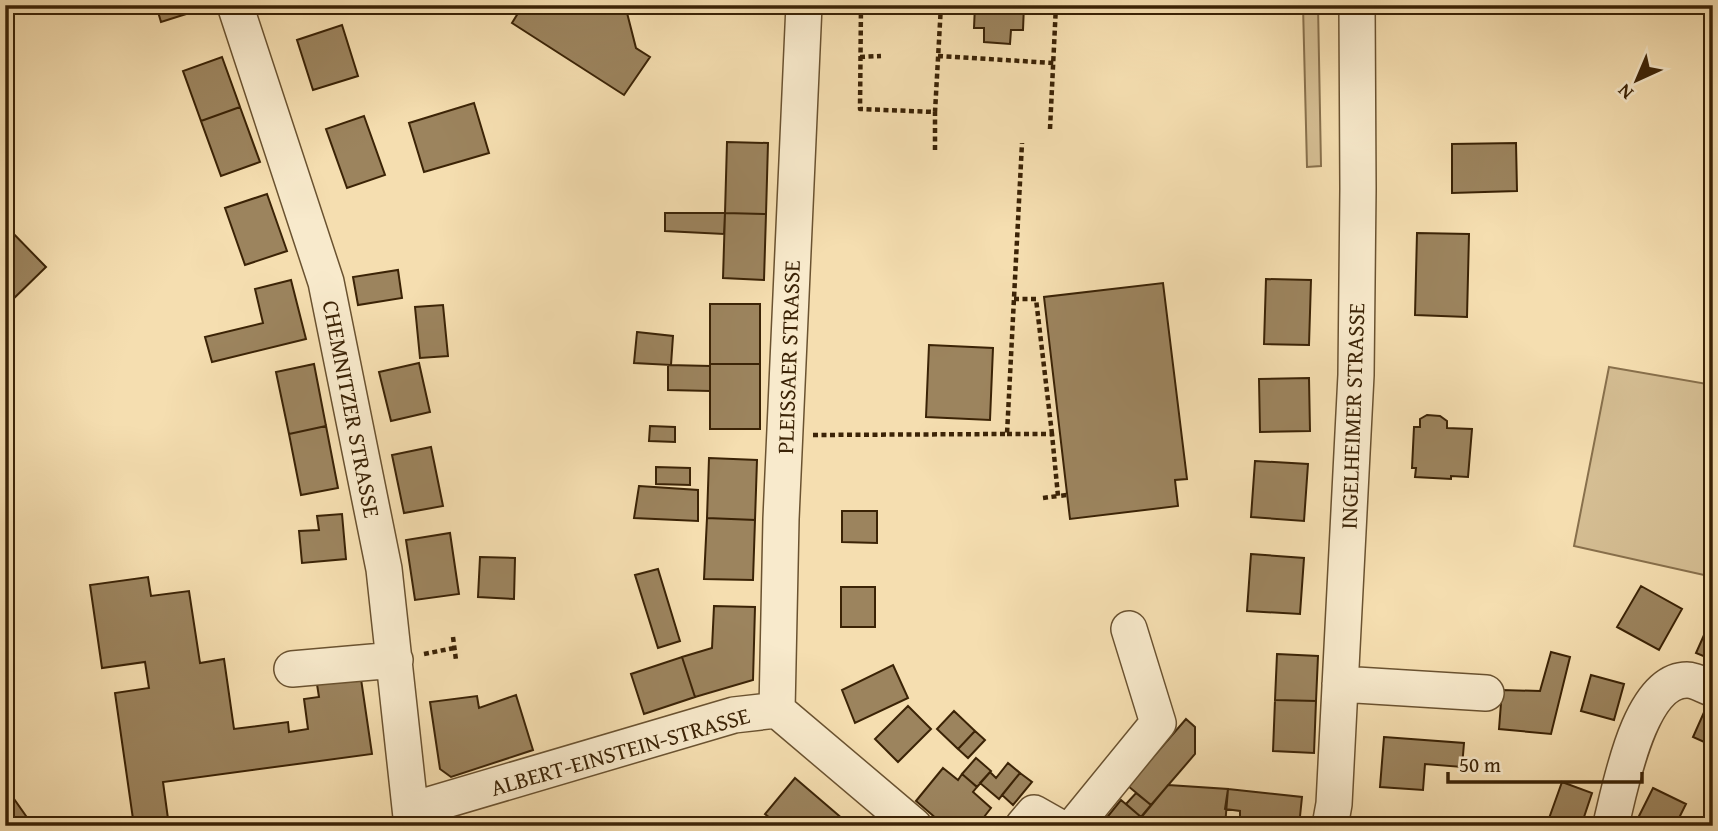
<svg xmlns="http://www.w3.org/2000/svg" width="1718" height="831" font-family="'Gentium Book Plus',serif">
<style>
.green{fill:#d5be93;stroke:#88704c;stroke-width:2}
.building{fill:#9c845e;stroke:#3b2306;stroke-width:2}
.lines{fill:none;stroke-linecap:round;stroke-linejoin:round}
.minor-casing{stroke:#6a5230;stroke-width:38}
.path{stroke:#3b2306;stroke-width:4.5;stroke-dasharray:5 3.5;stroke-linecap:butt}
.minor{stroke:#f8eacc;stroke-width:35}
.labels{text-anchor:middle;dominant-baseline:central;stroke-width:5;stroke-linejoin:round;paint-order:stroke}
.street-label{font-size:23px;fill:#3b2306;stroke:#f8eacc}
</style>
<rect width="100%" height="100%" fill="#f5deb0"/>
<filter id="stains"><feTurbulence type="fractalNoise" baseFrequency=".00286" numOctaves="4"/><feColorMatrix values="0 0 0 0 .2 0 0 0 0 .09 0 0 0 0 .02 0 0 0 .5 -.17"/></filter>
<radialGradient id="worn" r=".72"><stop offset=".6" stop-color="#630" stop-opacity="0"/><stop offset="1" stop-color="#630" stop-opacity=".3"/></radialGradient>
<path class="green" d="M1303 5H1318L1321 166 1307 167Z
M1609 367 1713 385V577L1574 546Z"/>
<path class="building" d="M156 5H201L202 9 161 22Z
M523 5H625L636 48 650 57 624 95 512 23Z
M975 5H1024L1023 30H1011L1010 44 984 42V28H974Z
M1429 5H1467V13L1429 14Z
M342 25 358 76 313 90 297 40Z
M222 57 240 107 201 121 183 71Z
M474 103 489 153 424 172 409 123Z
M240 107 260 162 221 176 201 121Z
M364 116 385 175 347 188 326 129Z
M727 142 768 143 766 214 725 213Z
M1516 143 1517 191 1452 193V144Z
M267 194 287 251 245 265 225 208Z
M665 213H725L724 234 665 231Z
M725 213 766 214 764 280 723 278Z
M5 225 46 267 7 305 5 303Z
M1417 233 1469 234 1467 317 1415 315Z
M398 270 402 298 358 305 353 277Z
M1266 279 1311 280 1309 345 1264 344Z
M291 280 306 339 212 362 205 337 263 323 255 289Z
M1163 283 1187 479 1175 480 1178 506 1070 519 1044 297Z
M710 304H760V364H710Z
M443 305 448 356 420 358 415 307Z
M637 332 673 336 671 365 634 363Z
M929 345 993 348 990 420 926 417Z
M419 363 430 412 391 421 379 372Z
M314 364 326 426 289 434 276 372Z
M710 364H760V429H710Z
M668 365 710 366V391L668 390Z
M1309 378 1310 431 1260 432 1259 379Z
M1427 415 1440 416 1447 421V428L1472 429 1468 477 1451 476V479L1415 477 1416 468H1412L1414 427H1420V419Z
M326 426 338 488 301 495 289 434Z
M650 426 675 427V442L649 441Z
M431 447 443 506 404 513 392 455Z
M709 458 757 460 755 520 707 518Z
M1255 461 1308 464 1304 521 1251 517Z
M656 467 690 468V485L656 484Z
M639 486 698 490V521L634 518Z
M842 511H877V543L842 542Z
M342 514 346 559 302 563 299 531 319 530 317 516Z
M707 518 755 520 753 580 704 579Z
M450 533 459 594 415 600 406 540Z
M1251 554 1304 558 1300 614 1247 611Z
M480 557 515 558 514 599 478 597Z
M658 569 680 641 658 648 635 575Z
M148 577 151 596 189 591 200 663 224 659 234 729 288 722 289 732 308 729 304 699 319 697 316 678 360 672 372 754 163 782 169 826H134L115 693 149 688 145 662 102 668 90 585Z
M1641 586 1682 609 1659 650 1617 627Z
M841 587H875V627H841Z
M714 606 755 607 753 680 695 697 682 657 712 648Z
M1713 615V660L1696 653Z
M1551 652 1570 657 1551 734 1499 729 1502 690 1540 691Z
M1277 654 1318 656 1316 701 1275 700Z
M682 657 695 697 644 714 631 674Z
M893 665 908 698 855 723 842 690Z
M1591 675 1624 684 1614 720 1581 711Z
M516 695 533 750 451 777 440 769 430 702 477 696 479 708Z
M1275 700 1316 701 1314 753 1273 751Z
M908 706 931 729 898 762 875 739Z
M1705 710 1713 713V746L1693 737Z
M954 711 975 731 958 749 937 729Z
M1186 719 1195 727V754L1151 805 1128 786Z
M975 731 985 740 968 758 958 749Z
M1384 737 1464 743 1462 767 1425 764 1423 790 1380 787Z
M976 758 991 771 977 787 962 774Z
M1008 763 1020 773 999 799 980 783 990 772 996 778Z
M943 768 958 780 962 774 977 787 973 792 991 808 977 826H945L916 801Z
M1020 773 1032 782 1013 805 1002 795Z
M795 778 851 826H780L765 814Z
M1562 782 1592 793 1581 826 1547 824Z
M1168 785 1228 789 1225 826H1134Z
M5 786 33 826H5Z
M1653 788 1686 804 1675 826H1634Z
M1228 789 1302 797 1299 826H1240V811L1225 809Z
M1136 793 1151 805 1141 817 1126 804Z
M1121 800 1141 817 1134 826H1100Z"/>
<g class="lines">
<defs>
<path id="minor" d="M235 5 326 282 384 569 412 826
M292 669 395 660
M1340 684 1486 693
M777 710 781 519 804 5
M412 810 734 715 777 710 914 826
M1023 826 1034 813 1057 826
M1074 826 1158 723 1129 629
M1330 826 1334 804 1356 375 1358 189 1357 5
M1614 826 1612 820C1621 784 1640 680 1687 680 1695 680 1706 686 1713 689"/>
</defs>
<use href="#minor" class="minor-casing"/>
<path class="path" d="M861 5 860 109 935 112 941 5
M938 56 1054 63
M860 57 881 56
M1050 129 1056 5
M935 150V112
M1014 299H1036L1052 434
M1007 434H1052L1058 496 1067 495
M813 435 1007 434 1022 143
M1043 498 1058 496
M453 637 456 660
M424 654 454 648"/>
<use href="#minor" class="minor"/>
</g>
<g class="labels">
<g class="street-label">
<text transform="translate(788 357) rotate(-88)">PLEISSAER STRASSE</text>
<text transform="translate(352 409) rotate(79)">CHEMNITZER STRASSE</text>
<text transform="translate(1352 416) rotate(-88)">INGELHEIMER STRASSE</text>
<text transform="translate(620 751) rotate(-16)">ALBERT-EINSTEIN-STRASSE</text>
</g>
</g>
<rect width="1718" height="831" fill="none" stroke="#f5deb0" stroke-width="28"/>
<rect x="7" y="7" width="1704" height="817" fill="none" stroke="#3b2306" stroke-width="3.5"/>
<rect x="14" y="14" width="1690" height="803" fill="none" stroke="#3b2306" stroke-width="2"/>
<g transform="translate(1637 80) rotate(224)" stroke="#f8eacc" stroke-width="5" paint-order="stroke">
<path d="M0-5L12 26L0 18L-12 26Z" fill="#3b2306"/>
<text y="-10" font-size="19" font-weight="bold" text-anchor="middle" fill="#3b2306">N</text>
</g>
<path d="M1448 772v10h194v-10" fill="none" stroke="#3b2306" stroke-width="3.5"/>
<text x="1459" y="772" font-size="21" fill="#3b2306" stroke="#f8eacc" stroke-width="5" paint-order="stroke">50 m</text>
<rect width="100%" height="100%" filter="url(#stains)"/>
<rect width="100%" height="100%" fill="url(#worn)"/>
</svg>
